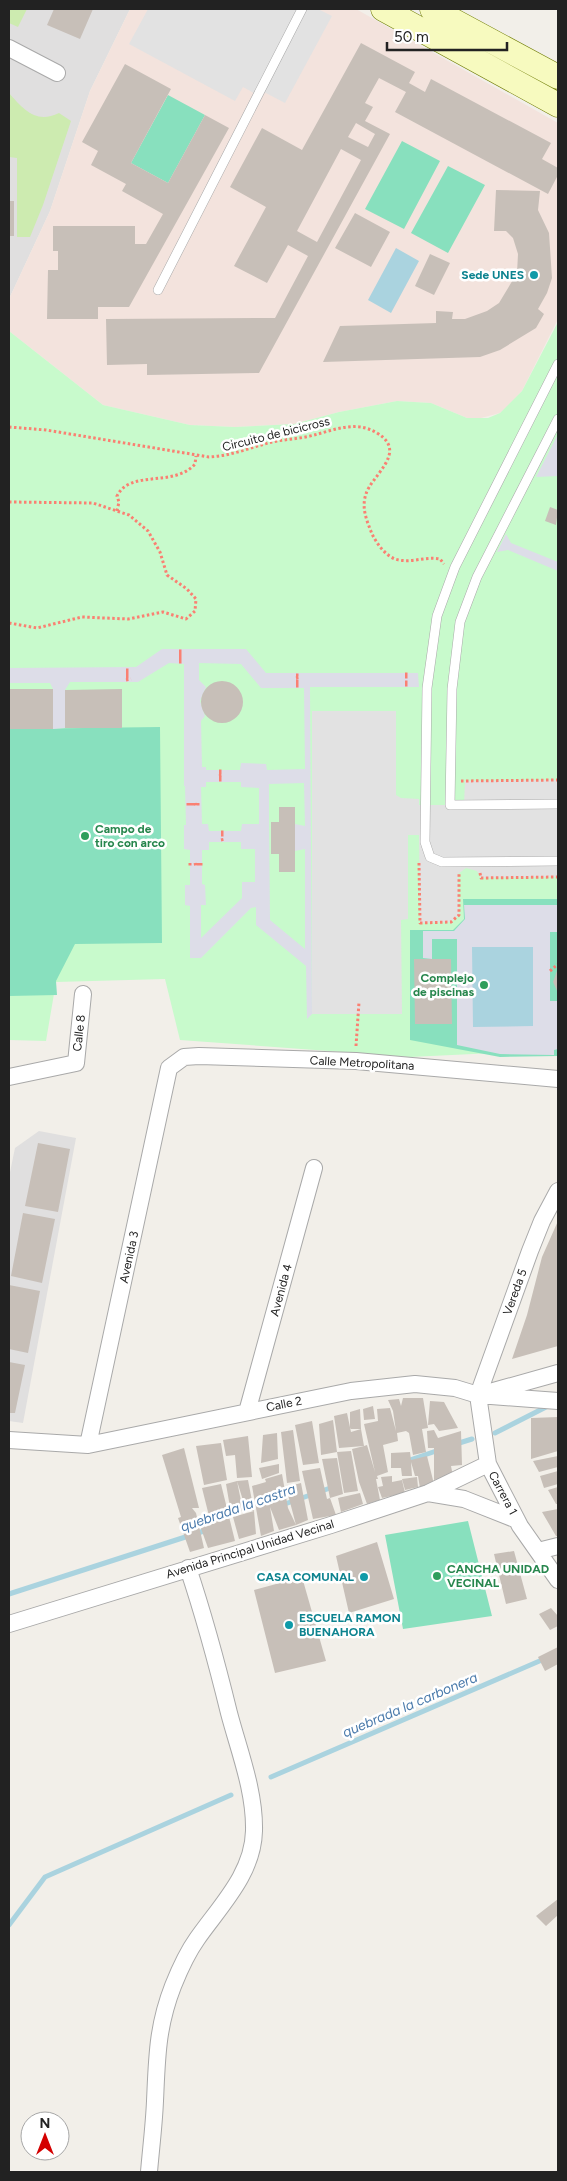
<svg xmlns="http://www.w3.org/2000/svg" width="567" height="2181" font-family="Figtree,sans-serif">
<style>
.residential{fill:#e0dfdf}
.military{fill:#f3e3dd}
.grass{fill:#cdebb0}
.park{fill:#c8facc}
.pitch{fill:#88e0be}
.parking{fill:#e2e2e2}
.plaza{fill:#dddde8;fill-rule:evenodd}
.water{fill:#aad3df}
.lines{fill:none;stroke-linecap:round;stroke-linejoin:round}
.stream{stroke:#aad3df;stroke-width:5}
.building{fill:#c7bfb8;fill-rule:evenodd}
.lane-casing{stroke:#a9a9a9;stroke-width:10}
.street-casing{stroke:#a9a9a9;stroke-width:18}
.secondary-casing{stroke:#707d05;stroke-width:25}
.path{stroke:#fa8072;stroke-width:3;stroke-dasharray:2.5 2.5;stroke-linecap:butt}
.lane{stroke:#fff;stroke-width:9}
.street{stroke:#fff;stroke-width:16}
.secondary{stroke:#f7fabf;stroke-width:24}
.culture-dot{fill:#0f9aa8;stroke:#fff;stroke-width:2}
.leisure-dot{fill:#2e9e5b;stroke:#fff;stroke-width:2}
.labels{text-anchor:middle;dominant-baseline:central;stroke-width:5;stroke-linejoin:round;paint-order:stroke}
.culture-label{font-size:12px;font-weight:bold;fill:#0d838f;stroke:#fff;text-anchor:end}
.street-label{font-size:12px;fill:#222;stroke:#fff}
.leisure-label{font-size:12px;font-weight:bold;fill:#27864d;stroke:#fff;text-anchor:start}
.water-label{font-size:14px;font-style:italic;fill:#4a7aab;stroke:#fff}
</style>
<rect width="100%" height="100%" fill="#f2efe9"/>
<path class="residential" d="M9 9H130L90 91 50 211 9 299Z
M39 1131 76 1138 23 1423 9 1421V1177L15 1148Z"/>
<path class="military" d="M130 9H356L558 123V319L522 391 508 406 500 413 477 419 467 418 431 403 397 401 339 412 294 424 235 427 190 425 103 405 9 331V299L50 211 90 91Z"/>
<path class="grass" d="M9 9H27L18 27 9 23Z
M9 93C24 110 36 124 59 113L71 121 43 205 30 237H17V158L9 157Z"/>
<path class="park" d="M558 322V1050L410 1057 180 1040 165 979 56 982 46 1041 9 1040V331L103 405 190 425 235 427 294 424 339 412 397 401 431 403 467 418H488L500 413 522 391Z"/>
<path class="pitch" d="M168 95 205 115 168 183 131 163Z
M402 141 440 161 404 229 365 209Z
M448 166 485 185 448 253 411 233Z
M160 727 162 943 75 944 56 981 57 995 9 996V729Z
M463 899H558V1056L500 1057 410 1040V930H453L464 919Z
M468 1521 492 1616 403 1629 385 1535Z"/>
<path class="parking" d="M148 9H318L332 16 285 103 264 92 261 97 243 87 235 101 129 44Z
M312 711H396V795L401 798 419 799V805H464L465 781 558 780V877L481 878 477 871 466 868 458 874 459 915 451 922 420 923 419 835H408V919L401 920 402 1014H312Z"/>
<path class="plaza" d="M558 434V476L536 477 555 440Z
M506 534 511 543 558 562V571L508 550 497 552Z
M162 649H246L266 673H418L419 687H310L312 1014 307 1019 306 966 256 925V907L251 908 201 958H190V906L185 905V885H190V850L184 849V825H186L185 786H184V664L169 663 138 682H70L65 690V728L53 729V689L50 683H9V668L136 667ZM199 663 241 664 261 688H304L305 769 267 770 266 764 241 763 240 770H206V767H202L201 721 205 716 200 701 206 687 199 680ZM206 782H241V787L259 788V824H242L241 831H209L208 824H202L201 787H206ZM304 783 305 826 295 824V851L305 849V949L270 920 269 821V784ZM209 842H241V849H255V882H242V898L201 938V905H206L205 885 202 884V850H209Z
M464 905H558V932H550V1001H558V1049L554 1050V1055L500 1054 457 1045V939H432V959L423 958V931H454L465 919Z"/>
<path class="water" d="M396 248 419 261 391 313 368 300Z
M472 947H533V1026L473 1027Z"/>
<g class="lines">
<path class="stream" d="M495 1433 550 1405
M456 1444 472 1439
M407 1461 439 1450
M282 1505 333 1487
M9 1594 207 1530
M271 1777 558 1653
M9 1925 45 1877 231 1795"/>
</g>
<path class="building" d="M54 9H93L80 39 47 25Z
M361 43 415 72 409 83 425 92 431 79 551 143 542 159 558 168V175L548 194 395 112 406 92 379 78 365 103 373 107 365 121 390 134 259 373 147 375V364L107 365 106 319 275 318 308 256 288 245 267 283 234 266 266 207 230 187 262 128 302 150ZM356 123 375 134 368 147 348 137ZM341 149 361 160 317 242 297 231Z
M125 64 171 89 131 163 168 183 205 115 229 128 129 307H98V319H47L48 270H58V251H53V226H135V244H146L163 214 122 191 126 184 91 165 98 151 82 142Z
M496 190 540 191 538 210 549 233 552 278 547 293 538 309 544 314 536 328 500 350 480 357 323 362 340 326 436 323V311L453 312 452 319H465L487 311 499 303 517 273 518 254 513 238 506 231H494Z
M9 201H14V236H9Z
M355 213 390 232 371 267 335 248Z
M430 254 450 263 434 295 415 286Z
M550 507 558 510 556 525 545 521Z
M201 702a21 21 0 1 1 42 0a21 21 0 1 1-42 0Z
M9 689H53V729H9Z
M122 689V728H65V690Z
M279 807H295V872H279V854H271V822H279Z
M414 959H451L452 1024H415Z
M558 968V993L553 982Z
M38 1143 70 1149 58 1212 25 1206Z
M23 1213 55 1219 42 1283 11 1276Z
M558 1221V1346L512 1359 527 1315 542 1257Z
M9 1285 40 1291 28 1353 9 1349Z
M9 1362 25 1365 15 1413H9Z
M403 1398H423L428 1428 422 1429 426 1452 413 1455 409 1433 406 1431 397 1433 398 1441 383 1445 388 1472 377 1476 378 1479H376L380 1500 367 1504 359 1482 352 1449 364 1446 339 1448 334 1416 347 1413 351 1432 361 1429 364 1446 367 1445 375 1472 364 1424 378 1421 377 1409 390 1408 396 1431 393 1411 388 1400 399 1399 401 1406Z
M430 1401 444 1402 458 1428 439 1431 434 1424 428 1425Z
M373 1406 375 1419 364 1420 363 1409Z
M360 1409 361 1429H350V1412Z
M558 1417V1451L531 1459V1418Z
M333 1420 337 1452 351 1451 358 1491 344 1493 337 1452 321 1455 319 1424Z
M312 1421 319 1463 303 1465 295 1425Z
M293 1430 300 1481 287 1483 281 1432Z
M434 1430 438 1438 461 1431 462 1465 451 1466 453 1476 434 1480V1448H428L427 1431Z
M277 1433 278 1459 261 1463 263 1435Z
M248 1436 252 1477 237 1478 235 1455 226 1456 223 1440Z
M221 1443 227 1480 204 1485 196 1446Z
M184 1448 199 1508H192L196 1513 204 1548 190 1552 178 1518 181 1517 162 1455Z
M410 1452 411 1460 427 1456 434 1484 420 1488 418 1476H415L411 1462 412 1476H402L401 1468H391V1453Z
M558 1456V1467L539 1472 533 1461Z
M337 1458 343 1494 330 1498 336 1515 313 1519 302 1471 320 1468 327 1499 330 1498 322 1459Z
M279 1464V1473L262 1479 259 1468Z
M558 1471V1484L544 1488 540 1476Z
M282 1474 288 1508 296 1525 286 1487 301 1483 308 1520 296 1525 279 1530 270 1507 274 1531 261 1536 252 1486 266 1482 265 1479Z
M392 1476V1482L402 1480 405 1493 382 1498 378 1487 383 1486 381 1477Z
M417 1477 418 1487 405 1490 402 1479Z
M248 1480 254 1511 256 1534 239 1539 233 1517 254 1511 246 1510 237 1481Z
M237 1481 243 1511 231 1513 226 1484Z
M221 1484 235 1541 208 1548 199 1523 210 1520 202 1488Z
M558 1487V1504H556L548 1490Z
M360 1493 363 1504 341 1512 338 1498Z
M558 1509V1536H556L542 1512Z
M377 1542 394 1599 349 1613 336 1556Z
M514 1551 527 1599 506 1604 494 1554Z
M302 1577 326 1661 275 1673 254 1590Z
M551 1608 558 1616V1626L550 1630 539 1614Z
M558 1647V1664L545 1671 538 1657Z
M558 1899V1915L546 1926 536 1916Z"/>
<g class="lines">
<defs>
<path id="lane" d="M158 290 302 9
M558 364 455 567 437 616 427 688 425 842 430 857 442 862 558 861
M558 419 477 577 460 622 452 689 450 805 558 804"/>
<path id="street" d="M9 48 57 73
M9 1077 76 1063 83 994
M558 1191 542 1221 530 1251 478 1395 488 1464 520 1526 558 1580
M490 1392 558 1373
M247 1412 314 1168
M9 1440 88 1445 351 1391 415 1384 455 1388 478 1395 558 1401
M88 1445 169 1068 184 1057 199 1056 356 1061 558 1079
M428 1493 464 1499 517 1520
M538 1551 558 1546
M9 1624 331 1525 428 1493 488 1464
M149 2172C151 2148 154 2125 155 2101 157 2058 157 2027 173 1986 179 1971 187 1953 197 1939 220 1906 253 1874 254 1831 255 1791 239 1751 229 1713 217 1664 204 1616 188 1568"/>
<path id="secondary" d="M383 9 558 105
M432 9 558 77"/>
</defs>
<use href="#lane" class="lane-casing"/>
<use href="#street" class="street-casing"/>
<use href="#secondary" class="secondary-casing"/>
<path class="path" d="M9 427 46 430 209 457C231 456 252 447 272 442 286 439 300 439 314 435 334 430 356 420 377 433 409 452 371 476 366 494 361 508 367 521 372 534 377 544 385 555 395 559 410 564 425 556 440 559L444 564
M9 502 93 503 129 515 148 531 160 552 167 575 187 589 196 599 195 611 186 619 163 612 128 619 82 617 37 628 9 623
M117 511 119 502 117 496C130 469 174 488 195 464L196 456
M179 651H183
M179 654H183
M179 657H183
M179 659H184
M179 662H184
M126 670H130
M126 672H130
M405 674H409
M126 675H130
M296 675H300
M126 677H131
M405 677H410
M296 678 300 677
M126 680 131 679
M296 681H300
M405 682H410
M296 683H300
M405 685H410
M296 686H300
M219 771H223
M219 773H223
M219 776 223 775
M219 778H223
M219 780H223
M461 781 558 780
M188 803V807
M190 803V807
M193 803V807
M195 803 196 807
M198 803V807
M221 832H225
M221 835H225
M221 840 225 839
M190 863V867
M195 863 196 867
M198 863V867
M201 863V867
M419 863 420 923 451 922 459 915V873
M480 873 481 878 558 877
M550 971 558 964
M356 1046 359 1002"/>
<use href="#lane" class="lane"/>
<use href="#street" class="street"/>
<use href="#secondary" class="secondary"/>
</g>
<g class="culture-dot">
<circle cx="534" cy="275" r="5"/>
<circle cx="364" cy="1577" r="5"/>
<circle cx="289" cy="1625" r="5"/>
</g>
<g class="leisure-dot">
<circle cx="85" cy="836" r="5"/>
<circle cx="484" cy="985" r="5"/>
<circle cx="437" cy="1576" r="5"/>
</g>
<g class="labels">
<g class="culture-label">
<text x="524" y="275">Sede UNES</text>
<text x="354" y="1577">CASA COMUNAL</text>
<text x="299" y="1618" text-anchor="start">ESCUELA RAMON<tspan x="299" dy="14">BUENAHORA</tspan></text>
</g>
<g class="street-label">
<text transform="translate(276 434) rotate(-14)">Circuito de bicicross</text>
<text transform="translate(79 1033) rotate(-84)">Calle 8</text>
<text transform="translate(362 1063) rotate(3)">Calle Metropolitana</text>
<text transform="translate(129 1257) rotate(-78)">Avenida 3</text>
<text transform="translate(281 1290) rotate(-75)">Avenida 4</text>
<text transform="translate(515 1292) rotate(-70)">Vereda 5</text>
<text transform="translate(284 1404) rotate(-11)">Calle 2</text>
<text transform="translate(503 1493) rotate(62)">Carrera 1</text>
<text transform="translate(250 1549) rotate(-17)">Avenida Principal Unidad Vecinal</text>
</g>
<g class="leisure-label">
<text x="95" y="829">Campo de<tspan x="95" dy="14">tiro con arco</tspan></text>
<text x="474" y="978" text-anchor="end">Complejo<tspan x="474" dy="14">de piscinas</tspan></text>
<text x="447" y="1569">CANCHA UNIDAD<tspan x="447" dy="14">VECINAL</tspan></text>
</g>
<g class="water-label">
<text transform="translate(238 1508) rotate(-19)">quebrada la castra</text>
<text transform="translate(410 1705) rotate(-23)">quebrada la carbonera</text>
</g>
</g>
<rect width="567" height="2181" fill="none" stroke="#222222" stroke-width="20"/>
<g transform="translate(45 2136)"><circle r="24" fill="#ffffff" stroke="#a7a7a7"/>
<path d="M0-4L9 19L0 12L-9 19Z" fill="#d40000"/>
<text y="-8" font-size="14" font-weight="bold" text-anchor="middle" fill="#222222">N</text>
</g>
<path d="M387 42v8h120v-8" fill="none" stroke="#222222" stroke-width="2.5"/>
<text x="394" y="42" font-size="15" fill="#222222" stroke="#ffffff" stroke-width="4" paint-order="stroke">50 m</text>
</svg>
